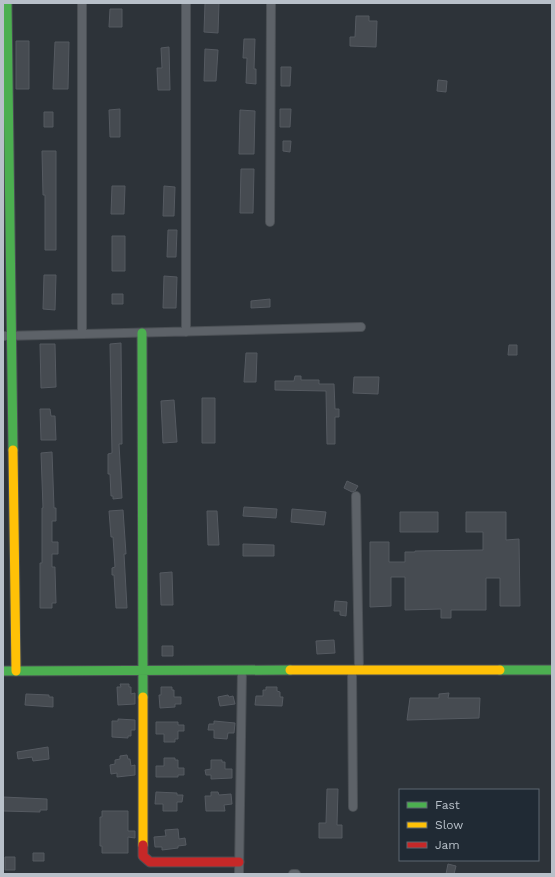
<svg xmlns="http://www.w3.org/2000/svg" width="555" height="877" font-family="'Work Sans',sans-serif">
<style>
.building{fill:#464b51;stroke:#555a61}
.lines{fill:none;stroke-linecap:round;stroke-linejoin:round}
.street-casing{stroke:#4a4f54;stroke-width:10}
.fast-casing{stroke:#4a4f54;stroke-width:11}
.slow-casing{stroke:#4a4f54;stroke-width:11}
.jam-casing{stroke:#4a4f54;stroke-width:11}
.street{stroke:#5d6268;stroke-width:8}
.fast{stroke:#4caf50;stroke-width:9}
.slow{stroke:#ffc107;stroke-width:9}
.jam{stroke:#c62828;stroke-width:9}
</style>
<rect width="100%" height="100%" fill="#2d3339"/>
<path class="building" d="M205 3H219L218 33 204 32Z
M110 9H122V27H109Z
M356 16H369V21H377L376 47 350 46V37H355Z
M244 39H255L254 69H256V84L246 83 247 58H243Z
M16 41H29V89H16Z
M55 42H69L68 89H53Z
M169 47 170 90H158L157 68H162L161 48Z
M205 49 218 50 216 81H204Z
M281 67H291L290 86H281Z
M438 80 447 81 446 92 437 91Z
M120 109V137H110L109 110Z
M280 109H291L290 127H280Z
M240 110 255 111 254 154H239Z
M44 112H53V127H44Z
M283 141H291L290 152 283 151Z
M42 151H56V250H45V195H43Z
M241 169H254L253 213H240Z
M112 186H125L124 214H111Z
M164 186 175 187 174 216H163Z
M168 230H177L176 257H167Z
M112 236H125V271H112Z
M44 275H56L55 310 43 309Z
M164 276 177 277 176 308H163Z
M112 294H123V304H112Z
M270 299V307L251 308V301Z
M121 343 122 444H119L122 498 113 499V496H111L110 474H108V454L112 453 110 344Z
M40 344H55L56 387 41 388Z
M509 345H517V355H508Z
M246 353H257L256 382H244Z
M295 376H301V380H319V384H334L335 409H339V417H335V444H327L326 391 275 390V381H294Z
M354 377H379L378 394 353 393Z
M202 398H215V443H202Z
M174 400 177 442 163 443 161 401Z
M40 409H50L51 416H55L56 440H41Z
M52 452 54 508H56V521H52V542H58V554H52V567H55V569L56 603H52V608H40V563H42V508H43L41 453Z
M347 481 358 486 355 491 352 492 344 488Z
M244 507 277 509 276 518 243 516Z
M292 509 326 512 324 525 291 522Z
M123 510 126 554H124L127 608H116L114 575H112V568L115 567 113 537H111L109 511Z
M207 511H217L219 545H208Z
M400 512H438V532H400Z
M466 512H506V540L519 539 520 606H500V578H486V610H451V618H441V609L405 610V577H391V606L370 607V542H389V562H405V552H415V551L483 550V532H466Z
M243 544 274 545V556H243Z
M172 572 173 605H161L160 573Z
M335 601 347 602 346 616 340 615V611H334Z
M334 640 335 653 317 654 316 641Z
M162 646H173V656H162Z
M120 684H129V687H131V694L135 693V704L118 705 117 687H121Z
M161 687H172V690H174V697H181V704H175V707L160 708 159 695H161Z
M266 687H277V691L280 692V697H283L282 706 255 705 256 696H263V690H266Z
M449 693 448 698H480L479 718 407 720 410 698H439V694Z
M26 694 49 695V697H53V707L25 705Z
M228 695 229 697 233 696 235 704 220 706 218 697Z
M118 719 135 720V730H131V736H128V738L112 737V721H118Z
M214 721 235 723 234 733H228L227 739 214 738V730H208L209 724H214Z
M156 722H178V725H184V731H178V739H175V742H164V734H156Z
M48 747 49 759 33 761 32 757 18 759 17 752Z
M127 755 128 759H130L131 766 135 765V775L117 777V773L111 774 110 765 115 764V760L120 759V756Z
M164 758H175V760H178V768H184V775H178V777H156V766H164Z
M211 760H222V762H225V769H232V778L211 779V775H206L205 770 211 769Z
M327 789H338L337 825H342V838H319V823H326Z
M156 792 177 793V795H183L182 802H177V811H163V804H155Z
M211 792H218L219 795 231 794 232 804 224 805 225 811H206L205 796H211Z
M3 797 47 799V810H40V812L3 811Z
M102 811H128V831H135V838L128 837V853H102V846H100V817H102Z
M178 829 179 839 185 838 186 845 178 846V848L162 850V847H155L154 837 166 836 165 830Z
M33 853H44V861H33Z
M5 857H15V870H5Z
M448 864 456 866 454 874H446Z"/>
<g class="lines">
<defs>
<path id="street" d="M186 3V332
M270 222 271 3
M82 334V3
M3 336 361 327
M356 496 359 670
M352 670 353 807
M239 874 242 670
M293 874H296"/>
<path id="fast" d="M7 3 13 450
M142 333 143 697
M500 670H552
M3 671 290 670"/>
<path id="slow" d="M13 450 16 671
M290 670H500
M143 697V845"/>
<path id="jam" d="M143 845V856L150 862H239"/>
</defs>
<use href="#street" class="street-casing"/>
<use href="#fast" class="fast-casing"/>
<use href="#slow" class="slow-casing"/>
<use href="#jam" class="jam-casing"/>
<use href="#street" class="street"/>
<use href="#fast" class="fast"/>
<use href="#slow" class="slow"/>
<use href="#jam" class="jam"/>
</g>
<rect width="555" height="877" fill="none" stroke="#b8c0c9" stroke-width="8"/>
<rect x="399" y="789" width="140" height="72" fill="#202a34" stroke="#5d6670"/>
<rect x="407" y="802" width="20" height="6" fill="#4caf50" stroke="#5d6670"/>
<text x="435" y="809" font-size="12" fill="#b8c0c9">Fast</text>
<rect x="407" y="822" width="20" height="6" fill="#ffc107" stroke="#5d6670"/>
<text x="435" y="829" font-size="12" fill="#b8c0c9">Slow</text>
<rect x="407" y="842" width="20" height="6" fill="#c62828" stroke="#5d6670"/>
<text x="435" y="849" font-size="12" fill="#b8c0c9">Jam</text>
</svg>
